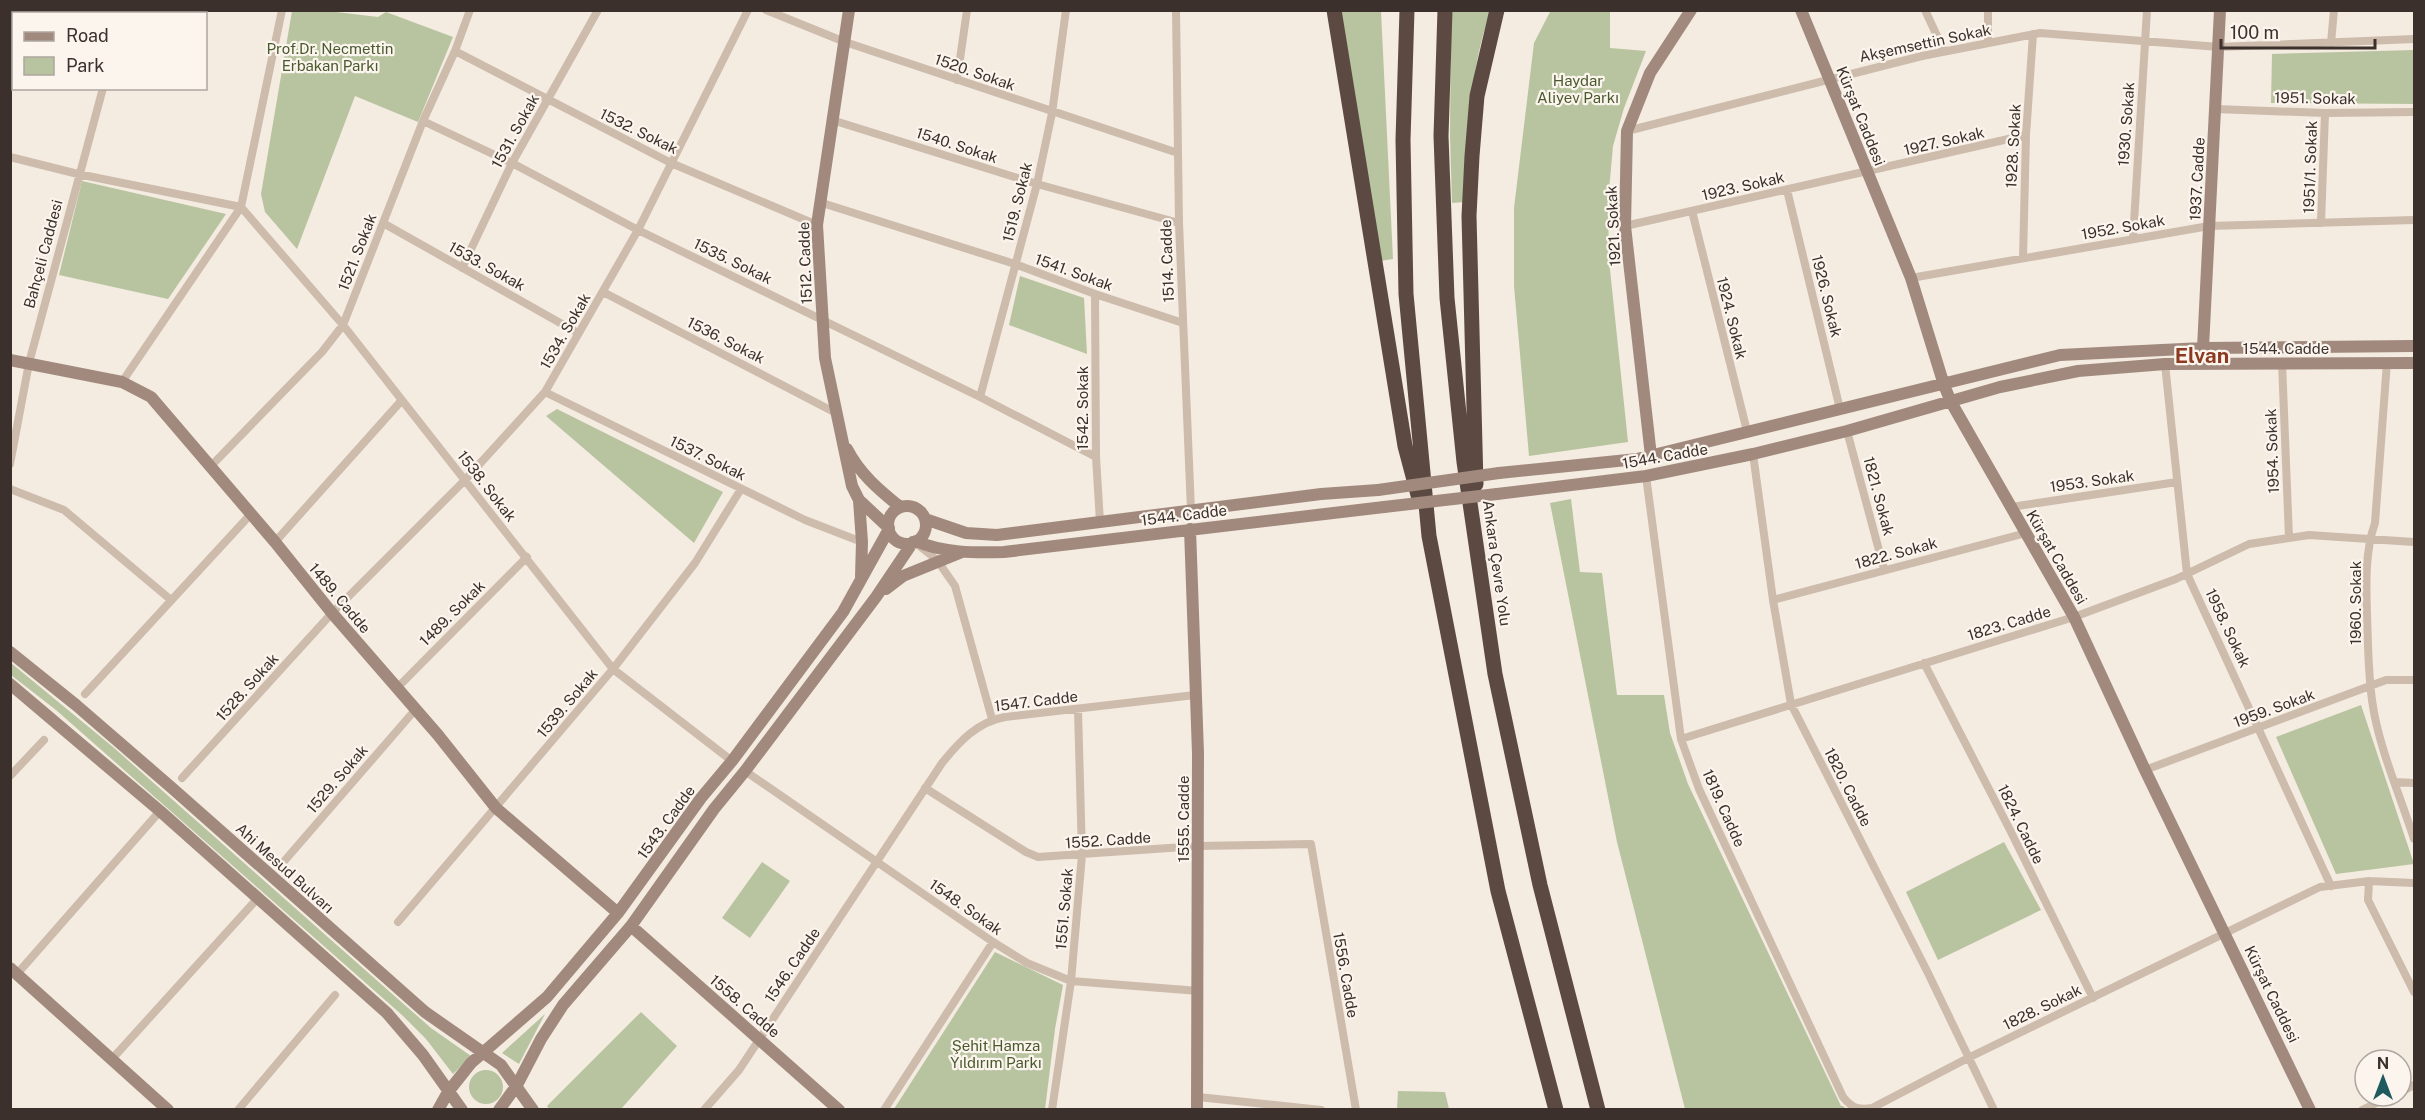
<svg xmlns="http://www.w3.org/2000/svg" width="2425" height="1120" font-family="'Public Sans',sans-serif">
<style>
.green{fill:#b8c4a0}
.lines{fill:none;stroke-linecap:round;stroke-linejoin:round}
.street{stroke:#cdbbac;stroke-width:8}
.secondary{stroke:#a18a7d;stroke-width:12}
.highway{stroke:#5c4a42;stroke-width:15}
.secondary-bridge{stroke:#a18a7d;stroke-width:12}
.labels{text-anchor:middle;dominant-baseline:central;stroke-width:4.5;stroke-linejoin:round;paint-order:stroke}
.street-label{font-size:15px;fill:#3b302b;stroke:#fbf5ee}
.park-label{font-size:15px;fill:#4a5a2e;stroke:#fbf5ee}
.district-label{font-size:21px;font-weight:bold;fill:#8c3b22;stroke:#fbf5ee}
</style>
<rect width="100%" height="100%" fill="#f4ebe1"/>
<path class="green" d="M1551 10 1610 11V48L1646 51 1624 108 1613 146 1608 201 1609 260 1628 442 1529 456 1514 286V208L1534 43Z
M292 11H328L378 17 386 12 453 37 418 122 355 96 297 249 265 212 261 194Z
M1339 11H1381L1393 259 1380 261Z
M1451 11H1491C1469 67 1468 142 1464 202L1452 203 1450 136Z
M2414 50V104L2271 103 2272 54Z
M82 181 226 214 168 299 59 275Z
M1020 276 1084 298 1087 354 1009 325Z
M557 409 723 492 694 543 546 416Z
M1571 499 1580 572 1602 573 1617 695H1664L1670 733 1688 784 1841 1106H1843L1846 1109H1685L1617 842 1550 503Z
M11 663 113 747 390 992 431 1028 471 1056 453 1074 426 1039 402 1015 56 710 11 675Z
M2361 705 2414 864 2336 874 2276 737Z
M2004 842 2041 910 1938 960 1906 892Z
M762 862 790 881 750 938 722 918Z
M995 952 1063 985 1055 1029 1045 1109H894Z
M641 1012 677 1046 621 1109H549L547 1106Z
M545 1014 519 1064 502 1053Z
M469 1087a17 17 0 1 1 34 0a17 17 0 1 1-34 0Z
M1398 1091 1445 1092 1449 1109H1397Z"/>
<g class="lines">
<path class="street" d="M766 10 845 42 1178 153
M1176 10 1179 223 1191 510
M1925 10 1944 51
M124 14 125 10
M1988 43V10
M2331 43 2334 10
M455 51 671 163 817 225
M957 80 967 10
M2215 109 2325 113 2414 112
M832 120 1037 184 1179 223
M423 121 512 163 638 230 980 397 1096 457
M1627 131 1922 56 2040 33 2219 47 2414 39
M10 157 78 174 241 207 343 325 613 669 732 761
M1787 190 1840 409
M819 202 1015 264 1095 294 1183 323
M1692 211 1747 431
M383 223 578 333
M2321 223 2325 113
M1625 226 2026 135
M2133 239 2147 10
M2023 258 2026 135 2033 34
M462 268 512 163 598 10
M1911 278 2209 226 2414 220
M603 292 836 413
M1095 294 1096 457 1100 522
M2282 362 2289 538
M2387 362 2375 523C2365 551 2366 583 2367 613 2368 642 2368 671 2372 700 2378 746 2400 795 2414 839
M2165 364 2187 574 2331 886
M122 382 241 207 282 10
M545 392 805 520 862 542
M980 397 1037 184 1052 113 1066 10
M1847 431 1884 569
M1753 454 1773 600 1791 704 1927 971 1994 1110
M10 464 29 363 103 88
M210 467 322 352 343 325 423 121 455 51 470 10
M1646 476 1681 739 1699 789 1843 1097C1852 1108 1858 1110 1872 1108L1970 1057 2320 887 2369 881 2414 883
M10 489 64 510 171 600
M2011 507 2177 482
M275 542 402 400
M917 544 937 560 955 586 992 719
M1773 600 2026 533
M1924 663 2010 830 2093 998
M397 688 527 557
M85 694 250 515
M1681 739 2074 617 2176 579 2249 544 2309 535 2414 542
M2145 770 2386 680H2414
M745 771 993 942 1027 963 1071 981 1199 991
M10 776 44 740
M182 778 332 613 465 480 545 392 638 230 748 10
M2395 782 2414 783
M925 788 1026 852 1038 857 1198 846 1311 844 1356 1110
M280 866 415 710
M2369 881 2368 900 2414 992
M398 922 613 669 695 563 741 489
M17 974 160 811
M112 1059 257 899
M2401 1092 2414 1085
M1198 1097 1321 1110
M238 1110 335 995
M704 1110 739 1070 942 763C959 742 977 722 1005 717L1195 695
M884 1110 993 942
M1052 1110 1071 981 1082 855 1078 710
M2362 1110 2391 1096"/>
<path class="secondary" d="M849 10 817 225 825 358 852 486 859 500 889 528
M1801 10 1911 278 1944 385 1951 402 2074 617 2145 770 2310 1110
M2203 348 2220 10
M10 360 122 382 151 397 275 542 332 613 438 735 496 808 618 913
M847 449C860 474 878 489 900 507
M1651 456 1625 226 1627 131 1650 73 1691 10
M1499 473 1637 459 2060 355 2203 348 2414 346
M1497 494 1646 476 1753 454 1847 431 2000 387 2078 371 2165 364 2414 363
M859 500 862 542 861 577
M888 525a19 19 0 1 1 38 0a19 19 0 1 1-38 0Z
M925 519 966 533 997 535 1321 494 1378 490
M1190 529 1198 753 1197 1110
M916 541C942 553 976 553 1004 552L1384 507
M886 589 903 576 962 552
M10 652 76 705 172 788 425 1012 501 1065 533 1110
M10 684 160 811 387 1013 423 1055 462 1110
M631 926 839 1110
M10 968 168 1110
M438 1110 448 1092 471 1063 547 997 618 913 701 798 732 761 843 612 889 529
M499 1110 517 1085 541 1039 563 1005 631 926 714 809 745 771 876 597 913 542"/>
<path class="highway" d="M1334 10 1405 446 1418 495
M1407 10 1403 140 1406 294 1429 536 1498 891 1556 1110
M1445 10 1441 136 1447 298 1464 462 1495 674 1540 885 1598 1110
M1476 484 1469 216 1472 156 1477 96 1497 10"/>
<path class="secondary-bridge" d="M1378 490 1499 473
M1384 507 1497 494"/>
</g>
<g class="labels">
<g class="street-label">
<text transform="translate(1925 43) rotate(-12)">Akşemsettin Sokak</text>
<text transform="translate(975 72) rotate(19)">1520. Sokak</text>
<text transform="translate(2315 98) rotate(1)">1951. Sokak</text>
<text transform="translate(1861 116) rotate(68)">Kürşat Caddesi</text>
<text transform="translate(2126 124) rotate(-86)">1930. Sokak</text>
<text transform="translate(515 131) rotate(-61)">1531. Sokak</text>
<text transform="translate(639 131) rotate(26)">1532. Sokak</text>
<text transform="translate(1944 141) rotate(-13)">1927. Sokak</text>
<text transform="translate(957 145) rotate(18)">1540. Sokak</text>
<text transform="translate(2013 146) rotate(-87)">1928. Sokak</text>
<text transform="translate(2310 167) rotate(-88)">1951/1. Sokak</text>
<text transform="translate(2197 179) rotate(-87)">1937. Cadde</text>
<text transform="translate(1743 186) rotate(-13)">1923. Sokak</text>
<text transform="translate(1017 202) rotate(-76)">1519. Sokak</text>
<text transform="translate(1613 226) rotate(-93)">1921. Sokak</text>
<text transform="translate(2123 227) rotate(-10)">1952. Sokak</text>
<text transform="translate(357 252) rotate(-69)">1521. Sokak</text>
<text transform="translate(43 254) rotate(-75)">Bahçeli Caddesi</text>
<text transform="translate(733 261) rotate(26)">1535. Sokak</text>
<text transform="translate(1167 261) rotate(-92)">1514. Cadde</text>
<text transform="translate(805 263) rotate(-92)">1512. Cadde</text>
<text transform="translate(487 266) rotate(29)">1533. Sokak</text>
<text transform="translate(1074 272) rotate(20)">1541. Sokak</text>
<text transform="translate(1827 296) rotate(76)">1926. Sokak</text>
<text transform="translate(1732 318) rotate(76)">1924. Sokak</text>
<text transform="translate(565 331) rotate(-60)">1534. Sokak</text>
<text transform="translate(726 340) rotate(27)">1536. Sokak</text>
<text x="2286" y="348">1544. Cadde</text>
<text transform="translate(1082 408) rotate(-90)">1542. Sokak</text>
<text transform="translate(2272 451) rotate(-92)">1954. Sokak</text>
<text transform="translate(1665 456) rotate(-10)">1544. Cadde</text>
<text transform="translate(708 458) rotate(26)">1537. Sokak</text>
<text transform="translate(2092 481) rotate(-8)">1953. Sokak</text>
<text transform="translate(487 486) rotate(52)">1538. Sokak</text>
<text transform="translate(1879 496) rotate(75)">1821. Sokak</text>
<text transform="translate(1184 515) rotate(-7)">1544. Cadde</text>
<text transform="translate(1896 553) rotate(-15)">1822. Sokak</text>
<text transform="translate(2057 557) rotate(60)">Kürşat Caddesi</text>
<text transform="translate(1497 563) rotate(82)">Ankara Çevre Yolu</text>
<text transform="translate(340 598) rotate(50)">1489. Cadde</text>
<text transform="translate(2355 603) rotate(-90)">1960. Sokak</text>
<text transform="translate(452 613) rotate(-45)">1489. Sokak</text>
<text transform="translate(2009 623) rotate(-17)">1823. Cadde</text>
<text transform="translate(2228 628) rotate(65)">1958. Sokak</text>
<text transform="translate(247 687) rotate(-48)">1528. Sokak</text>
<text transform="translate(1036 701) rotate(-7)">1547. Cadde</text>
<text transform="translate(567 703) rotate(-50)">1539. Sokak</text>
<text transform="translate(2274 708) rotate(-20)">1959. Sokak</text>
<text transform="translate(337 779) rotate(-49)">1529. Sokak</text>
<text transform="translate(1848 787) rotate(63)">1820. Cadde</text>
<text transform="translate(1724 808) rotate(66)">1819. Cadde</text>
<text transform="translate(1183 819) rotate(-90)">1555. Cadde</text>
<text transform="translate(666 822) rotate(-54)">1543. Cadde</text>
<text transform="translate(2021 824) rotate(64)">1824. Cadde</text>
<text transform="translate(1108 840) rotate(-4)">1552. Cadde</text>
<text transform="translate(285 868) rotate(42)">Ahi Mesud Bulvarı</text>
<text transform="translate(966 907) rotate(35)">1548. Sokak</text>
<text transform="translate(1064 909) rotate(-85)">1551. Sokak</text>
<text transform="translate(792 965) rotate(-56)">1546. Cadde</text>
<text transform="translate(1346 975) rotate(80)">1556. Cadde</text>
<text transform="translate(2272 994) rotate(64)">Kürşat Caddesi</text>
<text transform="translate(745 1006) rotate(41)">1558. Cadde</text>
<text transform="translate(2042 1007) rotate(-26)">1828. Sokak</text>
</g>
<g class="park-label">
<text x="330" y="48">Prof.Dr. Necmettin<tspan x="330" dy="17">Erbakan Parkı</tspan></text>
<text x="1578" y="80">Haydar<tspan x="1578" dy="17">Aliyev Parkı</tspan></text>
<text x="996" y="1045">Şehit Hamza<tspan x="996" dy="17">Yıldırım Parkı</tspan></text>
</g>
<g class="district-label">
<text x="2202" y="355">Elvan</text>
</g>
</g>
<rect width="2425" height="1120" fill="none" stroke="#3b302b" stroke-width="24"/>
<rect x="12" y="12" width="195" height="78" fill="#fbf5ee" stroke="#aea6a0" stroke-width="1.5"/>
<rect x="24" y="32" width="30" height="9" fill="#a18a7d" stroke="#aea6a0" stroke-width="1.5"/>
<text x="66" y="42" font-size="18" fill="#3b302b">Road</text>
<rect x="24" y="57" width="30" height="18" fill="#b8c4a0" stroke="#aea6a0" stroke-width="1.5"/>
<text x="66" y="72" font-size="18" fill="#3b302b">Park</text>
<g transform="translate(2383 1078)"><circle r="28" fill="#fbf5ee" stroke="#aea6a0" stroke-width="1.5"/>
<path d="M0-4.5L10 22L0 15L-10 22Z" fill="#1f5a5e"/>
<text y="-9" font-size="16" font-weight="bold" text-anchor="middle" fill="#3b302b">N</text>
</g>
<path d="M2221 39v9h154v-9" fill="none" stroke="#3b302b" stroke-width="3"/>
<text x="2230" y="39" font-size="18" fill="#3b302b" stroke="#fbf5ee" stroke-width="4.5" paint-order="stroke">100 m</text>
</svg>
